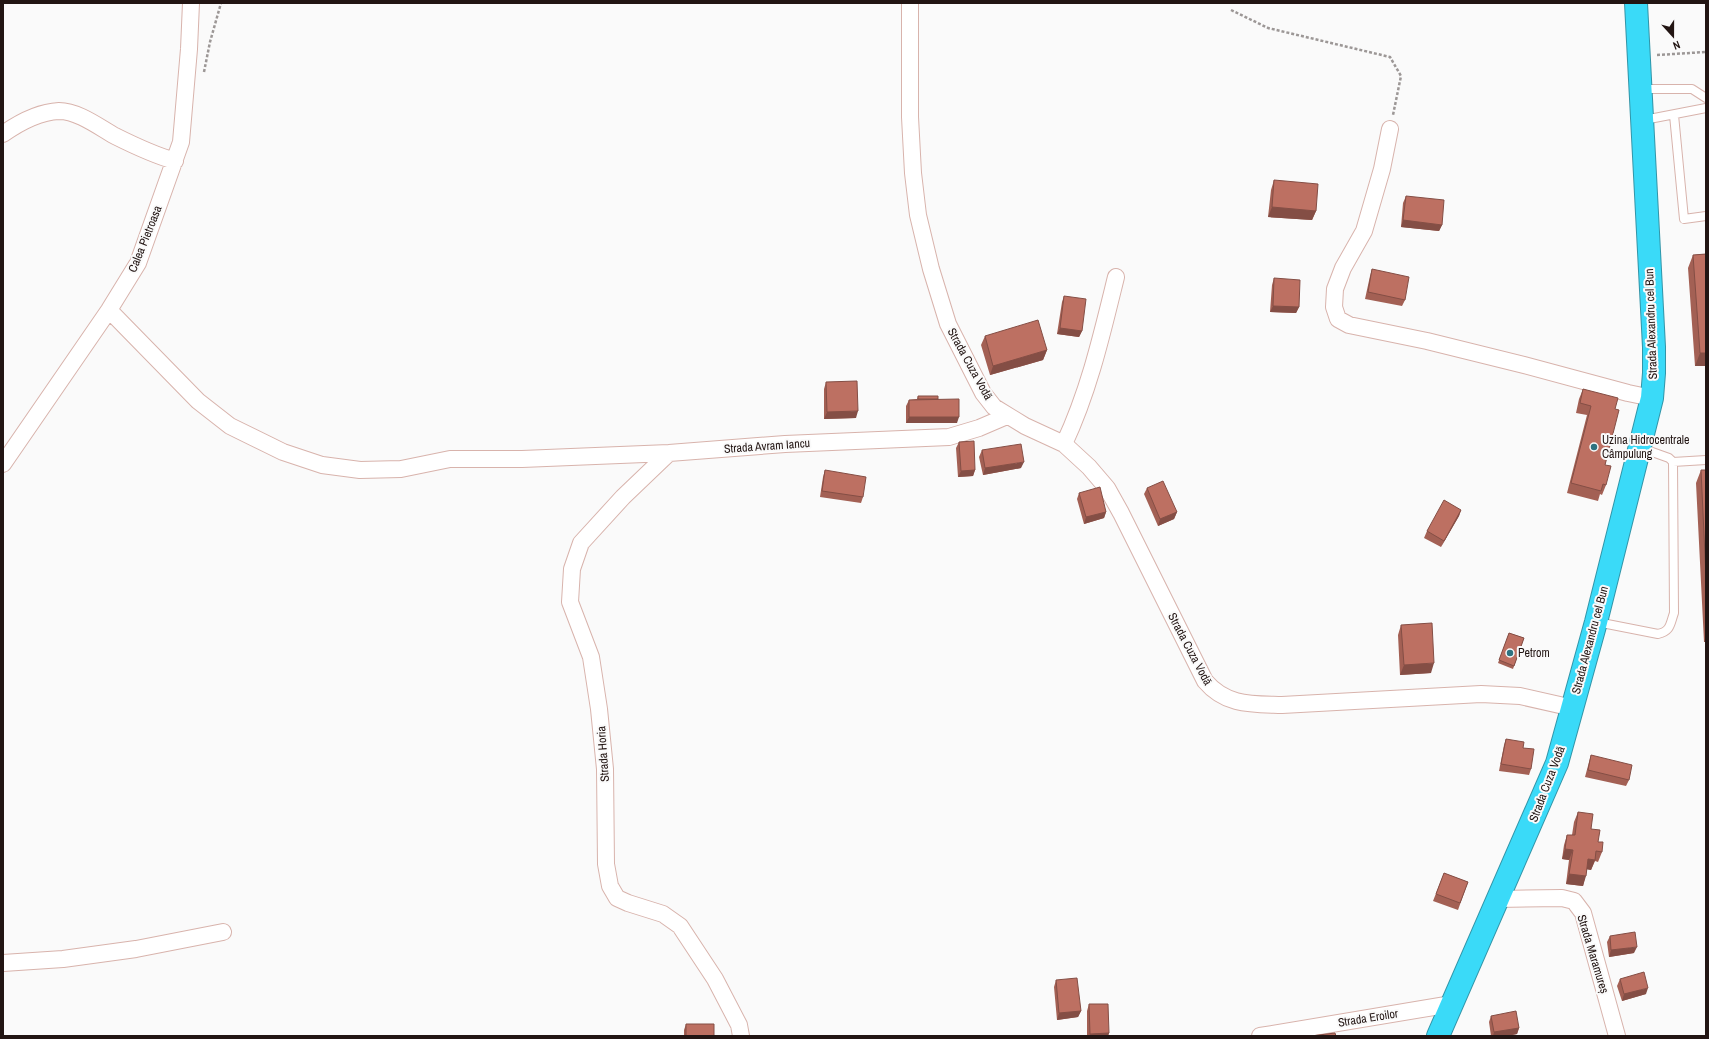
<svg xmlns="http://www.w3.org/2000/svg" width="1709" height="1039" font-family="'Archivo Narrow',sans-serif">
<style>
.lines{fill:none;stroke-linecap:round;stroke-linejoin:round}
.lane-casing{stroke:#d8b3ac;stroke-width:10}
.street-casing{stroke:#d8b3ac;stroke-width:18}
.highway-casing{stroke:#3295a8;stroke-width:24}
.path{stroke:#9c9796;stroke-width:2.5;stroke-dasharray:3 2;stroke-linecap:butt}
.lane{stroke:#fff;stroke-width:8}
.street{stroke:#fff;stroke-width:16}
.highway{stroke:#3adaf8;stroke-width:22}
.wall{fill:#a36054}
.shaded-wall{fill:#844e45}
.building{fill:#bd7062;stroke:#844e45}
.poi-dot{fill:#2d7280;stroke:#fafafa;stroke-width:1.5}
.labels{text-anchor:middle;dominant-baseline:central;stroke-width:4;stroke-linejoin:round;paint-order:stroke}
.street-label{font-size:12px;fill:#221513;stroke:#fafafa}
.poi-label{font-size:12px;fill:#221513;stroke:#fafafa;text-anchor:start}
</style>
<rect width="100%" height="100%" fill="#fafafa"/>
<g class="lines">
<defs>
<path id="lane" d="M1641 89H1692L1706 98
M1674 115 1684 219 1706 216
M1644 120 1706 108
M1673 462 1706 460
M1597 622 1658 634C1671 631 1670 624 1674 613L1673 462 1669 458 1641 448"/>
<path id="street" d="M910 3V117L913 173 918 215 931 269 948 324 983 393 994 407 1025 426 1064 444 1089 467 1107 488 1121 513 1205 681C1226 706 1252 704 1282 705L1481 694 1520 696 1573 708
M1390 129 1382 169 1364 231 1343 268 1335 289 1334 307 1338 319 1349 325 1427 341 1524 365 1628 393 1652 398
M3 134C20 122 38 112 59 111 78 111 99 127 115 136 135 146 154 155 175 161
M109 310 198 401 230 426 283 452 322 465 360 470 401 469 450 459H522L669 453 785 444 949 437 979 428 1007 416
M1064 444C1089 391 1102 334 1116 277
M669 453 623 497 581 543 572 569 570 602 591 657 599 709 605 769 606 864 610 886 617 898 628 903 663 914 680 926 715 979 739 1025 741 1036
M3 464 109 310 138 263 181 142 189 49 191 3
M1497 899 1562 898 1574 901 1583 913 1617 1036
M3 963 63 959 136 949 223 932
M1260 1036 1452 1004"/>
<path id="highway" d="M1438 1036 1557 763 1596 622 1652 398 1654 373V347L1636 3"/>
</defs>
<use href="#lane" class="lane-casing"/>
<use href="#street" class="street-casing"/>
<use href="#highway" class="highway-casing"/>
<path class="path" d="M1231 10 1268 28 1390 57 1401 76 1393 115
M1657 55 1706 52
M204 72 210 42 221 3"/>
<use href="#lane" class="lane"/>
<use href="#street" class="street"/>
<use href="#highway" class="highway"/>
</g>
<path class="wall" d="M1274 180 1316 211 1312 220 1268 217 1271 190Z
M1406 196 1442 225 1439 231 1401 227 1403 203Z
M1706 254V366H1695L1688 268 1693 255Z
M1372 269 1405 300 1402 306 1365 299 1370 276Z
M1274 278 1299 307 1296 313 1270 312 1272 285Z
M1064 296 1082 331 1079 337 1057 334 1062 302Z
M985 336 1047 350 1043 360 990 375 981 345Z
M826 382 856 418 824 419V389Z
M1583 389 1615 409 1605 465 1606 485 1602 495 1600 494 1598 501 1567 493 1587 415 1576 413 1579 399Z
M918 396 938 399 957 423H906V406L909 400 917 399Z
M959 442 975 470 973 476 958 477 956 448Z
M982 450 1021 468 983 475 979 457Z
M825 470 863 497 861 503 820 497 823 477Z
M1701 470H1706V642H1704L1696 483Z
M1147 488 1177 512 1174 519 1158 526 1144 494Z
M1079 493 1106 512 1104 518 1084 524 1077 499Z
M1461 510 1459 516 1441 547 1424 538 1427 531Z
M1401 625 1431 673 1400 675 1398 635Z
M1509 633 1524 638 1513 669 1498 663Z
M1506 739 1523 748 1531 769 1529 775 1499 771 1504 745Z
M1591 755 1629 780 1626 786 1585 777 1589 762Z
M1578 812 1591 829 1598 842 1602 852 1598 862 1595 861 1591 870 1587 869 1583 886 1566 884 1569 860 1562 859 1564 845 1567 835H1572L1574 822Z
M1444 873 1468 882 1458 910 1433 901Z
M1610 936 1634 953 1609 957 1607 942Z
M1620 979 1646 994 1622 1001 1617 986Z
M1056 980 1081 1011 1078 1017 1057 1020 1054 987Z
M1089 1004 1109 1033 1108 1036H1087V1011Z
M1491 1016 1519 1028 1517 1034 1507 1036H1491L1489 1022Z
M686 1024 714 1036H684V1030Z"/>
<path class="shaded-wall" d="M1272 207 1316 211 1312 220 1268 217Z
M1403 220 1442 225 1439 231 1401 227Z
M1273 306 1299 307 1296 313 1270 312Z
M1060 328 1082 331 1079 337 1057 334Z
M1047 350 1043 360 990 375 993 366Z
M1700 353H1706V366H1695Z
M858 411 856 418 824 419 827 412Z
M909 417H959L957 423H906Z
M1024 462 1021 468 983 475 985 468Z
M975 470 973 476 958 477 961 471Z
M1461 510 1459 516 1441 547 1444 541Z
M1106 512 1104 518 1084 524 1086 517Z
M1177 512 1174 519 1158 526 1160 519Z
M1706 636V642H1704Z
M1434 663 1431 673 1400 675 1404 665Z
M1565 849 1573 850 1569 860 1562 859Z
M1588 859 1595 860 1591 870 1585 869Z
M1569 874 1586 876 1583 886 1566 884Z
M1637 947 1634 953 1609 957 1611 950Z
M1648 988 1646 994 1622 1001 1624 994Z
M1081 1011 1078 1017 1057 1020 1059 1013Z
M1519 1028 1517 1034 1507 1036H1493L1494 1032Z
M1109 1033 1108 1036H1089L1090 1034Z"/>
<path class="building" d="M1274 180 1318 184 1316 211 1272 207Z
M1406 196 1444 200 1442 225 1403 220Z
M1706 254V353H1700L1693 255Z
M1372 269 1409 277 1405 300 1368 292Z
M1274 278 1300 280 1299 307 1273 306Z
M1064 296 1086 299 1082 331 1060 328Z
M1038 320 1047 350 993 366 985 336Z
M857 381 858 411 827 412 826 382Z
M1583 389 1618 398 1615 409 1619 410 1605 465 1611 466 1606 485 1603 484 1601 491 1571 483 1591 406 1580 403Z
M918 396H938V399H918Z
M959 399V417H909V400Z
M974 441 975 470 961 471 959 442Z
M1021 444 1024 462 985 468 982 450Z
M825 470 866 477 863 497 822 491Z
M1701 470H1706V577Z
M1163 481 1177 512 1160 519 1147 488Z
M1100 487 1106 512 1086 517 1079 493Z
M1444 500 1461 510 1444 541 1427 531Z
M1432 623 1434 663 1404 665 1401 625Z
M1509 633 1524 638 1514 666 1499 660Z
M1506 739 1524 742 1523 748 1534 749 1531 769 1501 764Z
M1591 755 1632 765 1629 780 1588 770Z
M1578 812 1593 814 1591 829 1600 830 1598 842H1603L1602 852 1596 851 1595 860 1588 859 1586 876 1569 874 1573 850 1565 849 1567 835H1575Z
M1444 873 1468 882 1460 903 1436 894Z
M1635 932 1637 947 1611 950 1610 936Z
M1644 972 1648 988 1624 994 1620 979Z
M1077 978 1081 1011 1059 1013 1056 980Z
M1089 1004H1108L1109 1033 1090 1034Z
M1516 1011 1519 1028 1494 1032 1491 1016Z
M686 1024H714V1036H686Z
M1335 1033 1336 1036H1311Z"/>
<g class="poi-dot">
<circle cx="1594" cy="447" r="4"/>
<circle cx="1510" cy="653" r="4"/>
</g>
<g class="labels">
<g class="street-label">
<text transform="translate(145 239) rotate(-68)">Calea Pietroasa</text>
<text transform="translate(1651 324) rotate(-92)">Strada Alexandru cel Bun</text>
<text transform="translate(970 364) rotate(61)">Strada Cuza Vodă</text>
<text transform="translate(767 446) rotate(-4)">Strada Avram Iancu</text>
<text transform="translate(1590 640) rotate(-75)">Strada Alexandru cel Bun</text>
<text transform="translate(1190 649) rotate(62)">Strada Cuza Vodă</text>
<text transform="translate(603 754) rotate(-94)">Strada Horia</text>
<text transform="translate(1547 784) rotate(-69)">Strada Cuza Vodă</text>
<text transform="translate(1593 954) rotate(73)">Strada Maramureș</text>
<text transform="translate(1368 1018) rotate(-9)">Strada Eroilor</text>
</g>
<g class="poi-label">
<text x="1602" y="440">Uzina Hidrocentrale<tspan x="1602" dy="14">Câmpulung</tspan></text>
<text x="1518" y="653">Petrom</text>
</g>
</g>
<rect width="1709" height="1039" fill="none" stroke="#221513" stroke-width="8"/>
<g transform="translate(1673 36) rotate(159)" stroke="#fafafa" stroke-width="3" paint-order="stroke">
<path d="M0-3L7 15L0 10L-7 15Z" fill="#221513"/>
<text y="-6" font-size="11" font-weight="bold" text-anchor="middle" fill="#221513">N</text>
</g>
</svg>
